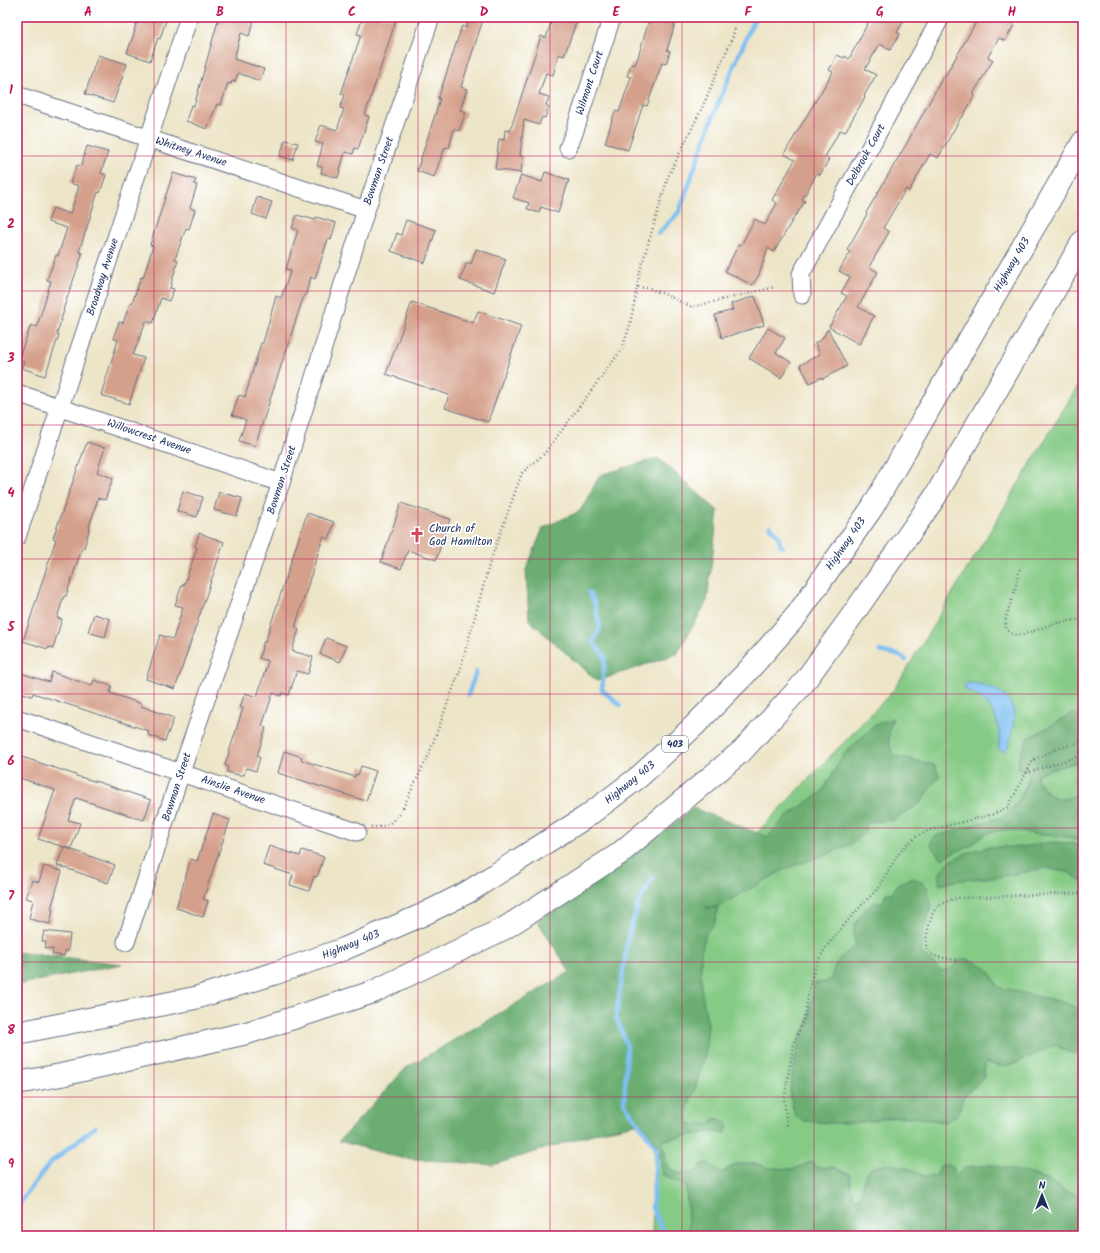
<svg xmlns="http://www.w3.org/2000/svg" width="1100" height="1253" font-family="Kalam,sans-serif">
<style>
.green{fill:#85ca85;stroke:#507c72}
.forest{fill:#6cae72;stroke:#446e68}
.water{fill:#7dbff2;stroke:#4c77a8}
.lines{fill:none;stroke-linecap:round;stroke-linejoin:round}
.stream{stroke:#7dbff2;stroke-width:4.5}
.building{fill:#d5a08b}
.minor-casing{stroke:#646f83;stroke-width:19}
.highway-casing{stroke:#646f83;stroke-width:24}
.path{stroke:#646f83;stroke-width:2.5;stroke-dasharray:1 3;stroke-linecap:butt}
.minor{stroke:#fff;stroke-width:17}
.highway{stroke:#fff;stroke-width:22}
.grid{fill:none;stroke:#c2185b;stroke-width:1;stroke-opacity:0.55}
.labels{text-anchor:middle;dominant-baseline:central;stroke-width:3.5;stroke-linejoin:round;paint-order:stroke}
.shield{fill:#fff;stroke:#5f6d8e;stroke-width:1}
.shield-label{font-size:10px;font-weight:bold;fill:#1b2f5e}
.street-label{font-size:11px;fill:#1b2f5e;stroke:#fff}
.poi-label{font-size:11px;fill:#1b2f5e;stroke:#fff;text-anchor:start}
.neatline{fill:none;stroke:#c2185b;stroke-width:1.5}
.grid-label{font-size:13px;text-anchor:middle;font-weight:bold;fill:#c2185b}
</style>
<rect width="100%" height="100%" fill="#fff"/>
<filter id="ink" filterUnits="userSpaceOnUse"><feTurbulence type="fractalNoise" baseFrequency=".025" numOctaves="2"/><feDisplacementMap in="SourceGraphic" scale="8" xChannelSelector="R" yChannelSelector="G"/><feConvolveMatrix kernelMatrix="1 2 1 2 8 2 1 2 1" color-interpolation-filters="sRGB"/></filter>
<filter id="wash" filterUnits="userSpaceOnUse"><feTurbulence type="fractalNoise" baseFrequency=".012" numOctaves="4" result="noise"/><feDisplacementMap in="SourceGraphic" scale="16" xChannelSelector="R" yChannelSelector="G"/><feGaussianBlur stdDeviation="0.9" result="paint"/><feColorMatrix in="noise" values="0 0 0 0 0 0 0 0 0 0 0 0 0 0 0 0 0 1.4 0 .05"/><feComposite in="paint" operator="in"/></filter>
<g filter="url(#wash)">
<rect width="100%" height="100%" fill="#ede5c7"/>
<path class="green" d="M1083 377V1236H652L661 933 894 690Z"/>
<path class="forest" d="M658 458 718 511 707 601 677 654 597 681 529 620 526 570 543 528 580 511 600 475Z
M1071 714 1083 715V760L1037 774C1037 784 1051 798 1061 799 1068 799 1076 795 1083 793V841C1069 836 1055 836 1041 835 1022 833 1002 825 984 835 978 838 976 843 970 846 960 851 951 852 942 859L932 848 931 843 933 837 1002 817 1017 804 1029 779 1027 776 1030 772 1019 769 1018 760 1027 739Z
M893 718C888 733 887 740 893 755L934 765 940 776 931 787 921 803 893 820 871 822 865 824 866 831 854 843 823 856 787 868 718 907 706 908H718L715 922 706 933 701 952V987L705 1011 708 1024 705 1056 695 1089 687 1109 688 1124H709L714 1119H720L728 1124 726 1133 709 1132 663 1140 667 1167 680 1174 698 1171 702 1164 709 1163 721 1173 736 1164H758L768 1168 793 1169 812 1162 819 1168 833 1167 850 1175 853 1199 860 1197C862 1189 863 1177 869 1170 882 1158 913 1168 925 1177L937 1175 940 1166 948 1165 953 1167 956 1176 964 1168 991 1165 1027 1173 1046 1179 1069 1193 1083 1196V1236H689L686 1187 663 1175 658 1146 641 1123 602 1131 493 1165 401 1158 339 1141 406 1068 570 972 537 920C592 887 643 850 693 808L768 837 785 818 822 792 844 754 875 725Z
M1051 842 1072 843 1083 848V882L1070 873 1046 868 998 877 959 880 940 885C931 862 974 849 990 847 1000 846 1010 848 1021 847 1031 846 1041 844 1051 842Z
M911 878 920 881 927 887 932 907 923 931 920 950 924 956 941 971 949 970 963 958C985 965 988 966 998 987L1062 1002 1078 1008 1083 1017V1050L1082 1055 1068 1052 1056 1045C1043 1049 1010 1069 998 1066 994 1065 990 1063 986 1062L983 1079 964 1096 958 1114 945 1122C932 1120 918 1117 905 1117 890 1117 876 1120 862 1122 843 1124 819 1123 800 1120L796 1116 792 1106 790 1090 798 1044 808 1022 815 983 825 982 831 979C836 959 841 957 856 945 848 928 862 910 876 901L880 904 884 900 886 893H892L897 885Z
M17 952 122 964 17 985Z"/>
<path class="water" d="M967 683C986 683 1013 693 1014 715 1014 720 1013 726 1012 731 1010 738 1010 746 1005 751L998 749C1002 727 996 709 978 696 974 693 969 693 965 689V685Z"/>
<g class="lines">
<path class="stream" d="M658 234 679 212 715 111 755 17
M770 526 778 535 780 544 783 547
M589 592 595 605 600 628 593 642 605 657 602 690 620 705
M880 651C891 655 897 652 906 660
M468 695 476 672
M653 878 639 902 628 937 616 1017 627 1046 624 1103 657 1149 652 1208 665 1236
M17 1210 23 1198 49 1164 95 1127"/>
</g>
<g id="blocks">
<path class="building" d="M138 17H167L160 39 158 38 150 61 127 53 135 31H134Z
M219 17H255L249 36 241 33 234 59 264 69 260 81 238 73 235 82 232 81 231 84 228 83 221 105 217 104 207 129 186 121 191 105 194 106Z
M363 17H397L365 115 369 117 363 135 358 149 355 148 353 154 345 152 338 178 321 173 322 167 317 166 323 144 315 142 321 125 337 130 344 109 340 108 345 95 341 94 361 35 357 34Z
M469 17H484L461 87 467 89 460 110 466 112 459 131 454 129 449 148 445 147 434 177 417 171 440 99H438L458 38 462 26 466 28Z
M553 17H578L564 56 559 54 553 75 546 73 539 94 549 97 546 105 549 107 545 118 542 117 539 125 524 120 520 156H523L521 173 495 169 499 139 504 140 505 130 510 131 541 36 546 38Z
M650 17H677L667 50 670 51 666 64 662 63 647 106 643 105 628 150 605 143 615 111 619 112 631 77 627 76 631 64 635 65 638 57Z
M871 17H906L897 32 900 34 890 50 880 44 865 69 876 75 864 96 865 97 845 132 840 130 825 157 829 159 820 175 817 173 802 200 805 201 797 214H796L774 252 768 248 759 275 752 285 725 271 739 244 741 245 755 219 765 225 777 203 772 200 795 160 784 154 833 72 829 70 837 55 844 58 845 56 849 59Z
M979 17H1000L1014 25 1005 41 999 38 988 57 993 60 973 94 975 95 962 118 961 117 938 158 930 154 909 191 906 189 883 228 889 232 869 267 878 272 858 307 874 316 859 344 829 327 847 296 841 293 850 277 839 271 850 252 847 250 867 214 866 213 908 141 943 77 944 78Z
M98 55 127 64 113 103 85 94Z
M285 140 298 143 293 160 280 156Z
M87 146 108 152 101 173 106 175 100 193 98 192 79 252 82 253V255L63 310H64L57 334 59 335 45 376 22 368 24 362 18 360 31 325 37 327 51 281 47 280 56 255 58 256 67 228 48 222 53 208 70 214 79 186 70 183 77 165 81 166Z
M545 172 569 180 558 213 541 207 539 213 527 209 529 203 513 198 521 175 542 182Z
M173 173 196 180 194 184 197 185 190 208 195 210 189 229 186 228 175 259 178 260 170 288 174 289 169 301 161 298 153 323 146 321 133 355 144 358 129 404 101 395 118 340 113 338 119 322 123 323 130 303H132L141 277 143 278 153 246 150 245Z
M257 197 272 202 266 219 252 214Z
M297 215 315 220 316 217 336 223 331 240 328 239 315 279 311 277 305 296 304 295 255 446 239 441 246 420 232 415 239 395 245 397 261 343H263L276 296 281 298 291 270 286 269 298 230 292 228Z
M406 220 436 230 425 263 391 251 397 233 401 235Z
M476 249 506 259 494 292 460 280 467 262 471 264Z
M755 296 764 325 722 338 715 315 733 310 731 304Z
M412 302 473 323 478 311 521 326 488 422 445 408 449 395 386 374Z
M768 328 785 338 776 353 791 362 781 378 749 358Z
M828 329 847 366 822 379V377L810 383 800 365 820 354 815 343 822 339Z
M87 442 105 448 97 472 113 478 105 500 98 498 89 527H90L84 548H82L66 596H64L57 618 62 619 53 648 49 647 48 649 23 641 56 539 53 538Z
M183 491 203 497 197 517 177 511Z
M219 492 242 498 237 516 214 510Z
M401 503 450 519 436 560 408 550 401 569 381 562Z
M307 513 334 522 329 539 323 537 296 624V628L299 629 292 651 313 657 308 674 297 671 289 695 282 693 281 696 273 693 262 726 266 728 257 756 260 758 256 771 246 768 244 775H238L227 772 228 767 225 765 243 708 240 707 245 693 257 697 268 661 259 658 264 641 265 642Z
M199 533 224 542 175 689 146 679 160 635 173 639 183 607 175 605 182 585H184L197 548 195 547Z
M94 614 110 619 105 637 88 632Z
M326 638 346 646 340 662 320 654Z
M17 672 49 682 52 672 92 686 94 680 112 686 110 693 142 704 141 706 174 718 165 741 148 735 149 731 33 693 32 696 17 691Z
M284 751 302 757 301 760 355 777V774L358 775 361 766 376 771 366 801 278 773Z
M19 756 76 775V776L98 782 151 800 144 820 76 798 68 820 80 823 71 849 38 839 55 790 17 777V762Z
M213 814 230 820 203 899 208 901 203 917 176 908 191 859 197 861Z
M269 846 300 856 302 850 324 857 317 877 314 876 309 891 290 885 293 875 263 865Z
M64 847 115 865 108 883 57 865Z
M44 866 62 871 51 909H53L50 924 29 919 33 900 26 898 32 880 39 882Z
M44 931 70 934 68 951H65L64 956 52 954 53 949 45 948 46 942 42 941Z"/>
</g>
</g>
<g filter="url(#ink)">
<use href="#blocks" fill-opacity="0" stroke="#646f83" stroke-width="1"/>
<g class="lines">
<defs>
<path id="minor" d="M17 95 366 210
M568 148 574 133 612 17
M802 295 801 274 941 17
M17 393 281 483
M17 537 189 17
M17 718 357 832
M126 942 181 772 281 483 366 210 431 17"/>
<path id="highway" d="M17 1033 195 998 273 974 344 949 422 915 468 892 586 817 640 776 694 726 746 673 797 615 872 508 1083 142
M17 1083 61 1075 247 1033 373 992 505 928 619 854 743 750 802 685 849 620 935 497 1083 241"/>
</defs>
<use href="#minor" class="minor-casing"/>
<use href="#highway" class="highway-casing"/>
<path class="path" d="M638 287 648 288 664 294 692 307 775 287
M1020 569C1017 576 1017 583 1015 590 1012 604 992 636 1022 635L1056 623 1083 619
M1026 773 1083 755
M371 827H381L390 823 400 814 428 756 460 670 490 562 522 473 545 453 622 349 630 325 640 271 668 177 702 108 733 36 738 17
M956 960C949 959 934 957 929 953 922 947 930 918 934 911 940 903 949 900 959 898L1083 893
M787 1125 784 1100 794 1042 804 1019 811 980 817 962 827 946 849 919 879 887 897 856 906 845 917 836 930 830 994 814 1008 807 1033 760 1054 750 1083 741"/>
<use href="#minor" class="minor"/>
<use href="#highway" class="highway"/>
</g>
</g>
<path class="grid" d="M154 17V1236M286 17V1236M418 17V1236M550 17V1236M682 17V1236M814 17V1236M946 17V1236M17 156H1083M17 291H1083M17 425H1083M17 559H1083M17 694H1083M17 828H1083M17 962H1083M17 1097H1083"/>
<defs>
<symbol id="church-bare" viewBox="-9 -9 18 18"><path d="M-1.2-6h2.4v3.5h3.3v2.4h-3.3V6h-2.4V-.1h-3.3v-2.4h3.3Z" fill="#d1495b" stroke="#fff" stroke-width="2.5" paint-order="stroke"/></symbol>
</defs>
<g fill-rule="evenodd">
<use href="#church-bare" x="406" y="524" width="22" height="22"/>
</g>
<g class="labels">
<rect class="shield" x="662" y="736" width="26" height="16" rx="3"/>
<g class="shield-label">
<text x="675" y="744">403</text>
</g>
<g class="street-label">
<text transform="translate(590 83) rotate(-72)">Wilmont Court</text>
<text transform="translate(191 152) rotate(18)">Whitney Avenue</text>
<text transform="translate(866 155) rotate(-61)">Delbrook Court</text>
<text transform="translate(379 171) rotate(-71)">Bowman Street</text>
<text transform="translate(1012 265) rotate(-60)">Highway 403</text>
<text transform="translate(103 277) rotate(-72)">Broadway Avenue</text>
<text transform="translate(149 437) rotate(19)">Willowcrest Avenue</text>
<text transform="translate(282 480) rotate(-72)">Bowman Street</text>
<text transform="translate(846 544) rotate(-55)">Highway 403</text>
<text transform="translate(630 783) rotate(-39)">Highway 403</text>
<text transform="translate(177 787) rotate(-72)">Bowman Street</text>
<text transform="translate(233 790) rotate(19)">Ainslie Avenue</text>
<text transform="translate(351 945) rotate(-22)">Highway 403</text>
</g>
<g class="poi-label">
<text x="429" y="529">Church of<tspan x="429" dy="13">God Hamilton</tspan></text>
</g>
</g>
<rect width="1100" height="1253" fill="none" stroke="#fff" stroke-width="44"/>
<g transform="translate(1042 1195)" stroke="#ffffff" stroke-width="3" paint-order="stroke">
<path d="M0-3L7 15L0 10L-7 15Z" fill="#1b2f5e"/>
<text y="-6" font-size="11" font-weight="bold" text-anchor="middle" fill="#1b2f5e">N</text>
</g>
<rect x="22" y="22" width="1056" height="1209" class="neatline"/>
<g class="grid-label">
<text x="88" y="16">A</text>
<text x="220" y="16">B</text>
<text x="352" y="16">C</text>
<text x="484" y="16">D</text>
<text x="616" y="16">E</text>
<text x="748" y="16">F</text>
<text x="880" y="16">G</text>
<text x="1012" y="16">H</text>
<text x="11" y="94">1</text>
<text x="11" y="228">2</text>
<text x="11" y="362">3</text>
<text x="11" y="497">4</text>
<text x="11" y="631">5</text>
<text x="11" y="765">6</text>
<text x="11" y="900">7</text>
<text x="11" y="1034">8</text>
<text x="11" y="1168">9</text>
</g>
</svg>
